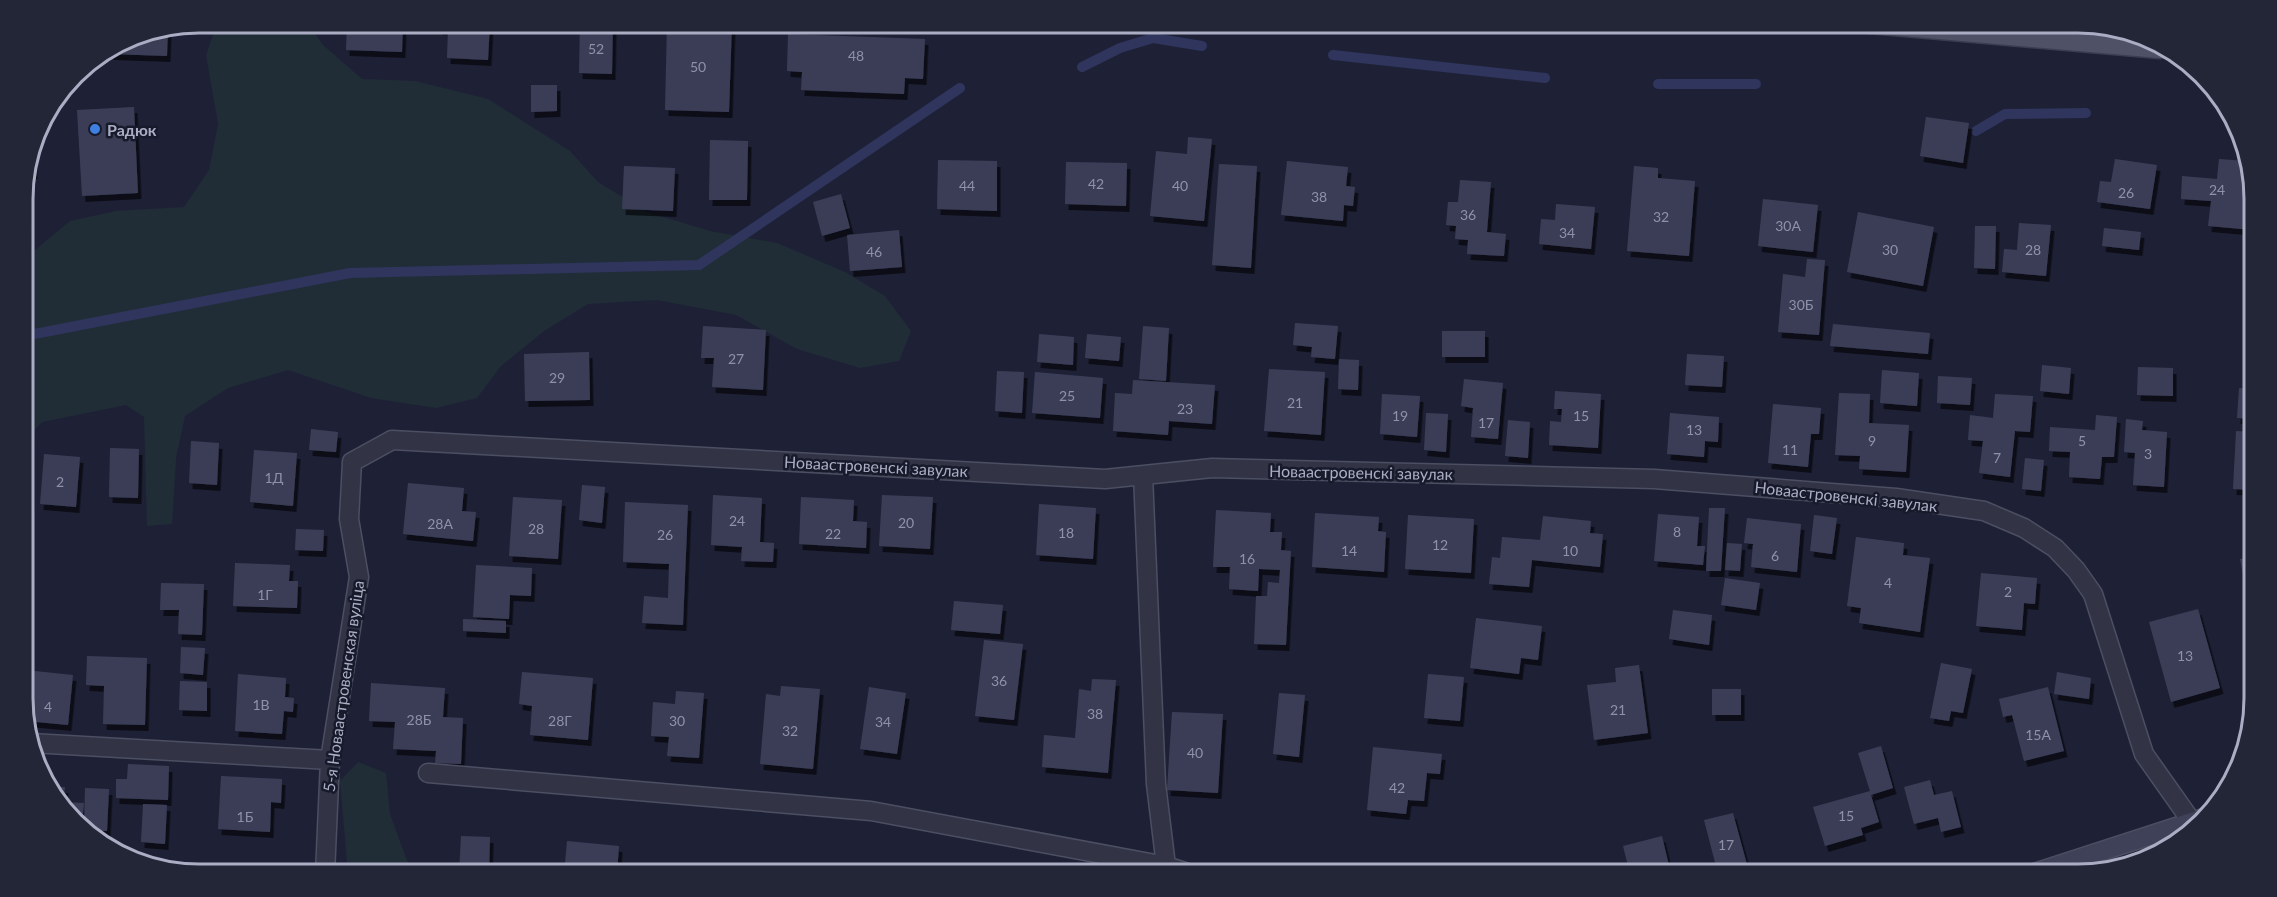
<svg xmlns="http://www.w3.org/2000/svg" width="2277" height="897" font-family="Lato,sans-serif">
<style>
.green{fill:#202d37}
.lines{fill:none;stroke-linecap:round;stroke-linejoin:round}
.stream{stroke:#2f355c;stroke-width:10}
.building{fill:#3a3e57;filter:url(#shadow)}
.street-casing{stroke:#4c4e62;stroke-width:21}
.secondary-casing{stroke:#4c4e62;stroke-width:21}
.primary-casing{stroke:#3b3d50;stroke-width:21}
.street{stroke:#323446;stroke-width:18}
.secondary{stroke:#3f4159;stroke-width:18}
.primary{stroke:#4f5267;stroke-width:18}
.shop-dot{fill:#3f7fe0;stroke:#171a2a;stroke-width:2}
.labels{text-anchor:middle;dominant-baseline:central;stroke-width:5;stroke-linejoin:round;paint-order:stroke}
.number-label{font-size:14px;fill:#8f91a9}
.poi-label{font-size:16px;font-weight:bold;fill:#abadc4;stroke:#171a2a;text-anchor:start}
.street-label{font-size:16px;fill:#abadc4;stroke:#171a2a}
.rim{fill:none;stroke:#abadc4;stroke-width:3}
</style>
<defs>
<filter id="shadow"><feDropShadow dx="3.5" dy="6" stdDeviation="0" flood-color="#0009"/></filter>
</defs>
<rect width="100%" height="100%" fill="#1e2136"/>
<path class="green" d="M217 23H307L323 45 362 79 415 81 488 99 570 151 598 182 647 212 710 231 777 243 845 272 885 296 911 331 899 361 860 368 797 349 736 315 657 300 588 304 544 331 500 367 477 398 436 408 371 398 288 370 228 388 185 416 176 458 172 524 147 526 144 417 126 405 42 422 24 442 23 260 70 221 116 211 184 207 209 170 218 124 206 55Z
M358 762 386 773 390 814 412 874H348L340 781Z"/>
<g class="lines">
<path class="stream" d="M1333 55 1545 78
M1082 67 1120 48 1153 38 1202 46
M1658 84H1756
M1976 131 2005 114 2086 113
M24 336 350 273 699 265 960 88"/>
</g>
<path class="building" d="M347 23H403L402 52 346 50Z
M439 23H490L488 60 447 58 448 30 439 29Z
M580 23H613L612 74 579 73Z
M667 23H732L729 112 665 110Z
M168 29 167 56 110 54V49L132 36Z
M788 34 925 39 923 79 905 78 904 94 801 90 802 72 787 71Z
M531 85H557V111L531 112Z
M134 107 138 193 82 196 77 110Z
M1926 117 1969 123 1963 163 1920 156Z
M1188 137 1212 139 1204 221 1150 216 1156 151 1187 154Z
M710 140 748 141 747 200H709Z
M33 149 34 173H27Z
M2115 159 2157 165 2150 209 2097 202 2100 181 2111 182Z
M2219 159 2246 161 2253 176V230L2208 226 2211 201 2181 199 2182 176 2217 179Z
M938 160 997 161V211L937 209Z
M1287 161 1348 167 1346 186 1355 187 1353 206 1344 205 1343 221 1281 215Z
M1066 162 1127 163 1126 206 1065 204Z
M1219 164 1257 166 1251 268 1212 265Z
M624 166 675 168 673 211 622 209Z
M1634 166 1658 168V178L1695 181 1689 256 1627 251Z
M1460 180 1491 182 1487 232 1506 234 1504 256 1467 254 1468 240 1455 239 1456 226 1446 225 1448 202H1458Z
M841 194 850 228 822 236 813 202Z
M1763 199 1818 205 1813 252 1758 246Z
M1556 204 1595 207 1591 249 1539 244 1541 219 1555 220Z
M1858 212 1934 227 1923 286 1847 272Z
M2019 223 2051 225 2046 276 2002 272 2004 249 2017 250Z
M1975 226H1996L1995 269 1974 268Z
M2104 228 2141 232 2139 250 2102 246Z
M899 230 902 267 850 271 847 235Z
M1807 259 1825 260 1819 335 1778 332 1783 274 1805 277Z
M1295 323 1338 326 1335 359 1311 357 1312 347 1293 345Z
M1833 324 1930 333 1928 354 1830 346Z
M703 326 766 330 763 390 712 387 714 358H701Z
M1143 326 1169 328 1166 381 1139 379Z
M1442 331H1485V357H1442Z
M1039 334 1074 337 1073 365 1037 362Z
M1087 334 1121 337 1119 361 1085 358Z
M589 352 590 400 525 401 524 354Z
M1687 354 1724 356 1722 387 1685 385Z
M1339 359 1359 360 1358 390 1338 389Z
M2042 365 2071 368 2069 394 2040 391Z
M2138 367 2173 368V396L2137 395Z
M1269 369 1325 372 1321 435 1264 431Z
M1882 370 1919 373 1917 406 1880 403Z
M997 371 1024 372 1022 413 995 411Z
M1035 372 1103 378 1100 418 1032 413Z
M1938 376 1972 378 1970 405 1937 403Z
M1464 379 1503 383 1498 439 1471 437 1473 408 1461 406Z
M1133 380 1215 385 1212 424 1169 421 1168 435 1113 431 1115 393 1132 394Z
M2239 388 2254 389V419L2237 418Z
M1555 391 1601 394 1598 448 1549 445 1550 421 1561 422 1562 409H1554Z
M1839 393 1870 394 1869 423 1909 425 1906 472 1859 469 1860 456 1835 455Z
M1382 394 1420 396 1417 437 1380 434Z
M1995 394 2033 396 2030 432 2015 431 2010 477 1979 473 1983 441 1968 440 1970 415 1993 418Z
M1773 404 1821 408 1819 434H1811L1808 467 1768 463Z
M1426 413 1448 414 1446 452 1424 450Z
M1670 413 1719 417 1718 442 1705 441 1704 457 1667 454Z
M2096 415 2117 417 2114 457H2102L2100 479 2069 477 2070 452 2049 451 2050 427 2095 430Z
M2126 419 2143 421 2142 430 2167 432 2164 487 2133 485 2135 453 2124 452Z
M1508 420 1530 422 1528 458 1505 456Z
M311 429 338 432 336 452 309 450Z
M2236 431 2254 432V490L2233 489Z
M191 441 219 443 217 485 189 483Z
M110 448 139 449 138 498 109 497Z
M254 450 297 453 293 506 250 502Z
M44 454 80 457 76 507 40 504Z
M2025 458 2044 460 2041 491 2022 489Z
M408 483 464 488 462 511 476 512 473 541 403 534Z
M582 485 605 487 602 523 579 520Z
M713 495 762 498 760 542 774 543 773 562 741 561 742 547 711 545Z
M882 495 933 497 930 549 879 546Z
M513 497 562 500 558 559 509 556Z
M801 497 854 500 853 521 867 522 866 548 799 544Z
M625 502 688 505 683 625 642 623 644 596 668 598 669 564 623 562Z
M1039 504 1096 508 1093 559 1036 555Z
M1709 508H1725L1721 571H1706Z
M1216 510 1271 513 1270 532H1282L1281 550 1291 551 1286 645 1254 644 1256 596H1267L1268 582 1279 583 1280 570 1259 569 1258 591 1229 589 1230 567H1213Z
M1315 513 1379 517 1378 531 1386 532 1384 572 1312 567Z
M1658 514 1699 517 1697 546H1705L1703 565 1654 561Z
M1408 515 1474 519 1471 573 1405 569Z
M1814 515 1837 518 1832 554 1810 551Z
M1543 516 1591 521 1590 533 1603 534 1600 567 1532 560 1529 587 1489 584 1492 557 1500 558 1502 537 1540 540Z
M1747 518 1801 524 1797 572 1751 567 1753 544 1744 543Z
M296 529 324 530 323 551 295 550Z
M1856 537 1904 543 1903 555 1930 558 1920 632 1859 623 1861 608 1847 606Z
M1727 543 1742 544 1740 571 1725 570Z
M2254 556V611L2250 612 2240 559Z
M235 563 290 565 289 581H298L297 608 233 606Z
M476 565 532 568 531 596 510 595 509 619 473 617Z
M1981 573 2037 578 2035 604 2024 603 2022 630 1976 626Z
M1725 578 1760 583 1756 610 1721 605Z
M161 583 204 584 202 635 178 634 179 610H160Z
M954 601 1003 605 1000 634 951 630Z
M2198 609 2220 688 2171 702 2149 622Z
M1673 610 1712 615 1709 645 1669 639Z
M1476 618 1542 626 1538 660 1521 658 1519 674 1470 668Z
M463 619 506 621V633L463 631Z
M984 640 1023 644 1014 720 975 716Z
M181 647 205 648 203 675 180 673Z
M87 656 147 658 145 725 103 724 104 686 86 685Z
M1941 663 1972 669 1963 713 1951 711 1949 721 1930 718Z
M1639 665 1648 733 1594 740 1587 685 1616 682 1615 668Z
M25 670 73 675 68 725 26 721Z
M522 672 593 678 588 740 530 735 532 706 519 704Z
M2057 672 2091 678 2089 699 2054 694Z
M238 674 286 678 285 697 294 698 293 712 284 711 282 734 235 731Z
M1428 674 1464 677 1460 721 1424 718Z
M1092 679 1116 680 1108 773 1042 767 1044 735 1075 738 1079 689 1091 691Z
M180 681 207 682V711L179 710Z
M371 683 445 688 443 717 463 718 461 764 435 763 436 751 393 749 395 722 369 721Z
M781 686 820 689 813 769 760 764 766 694 780 696Z
M869 687 906 693 897 754 860 749Z
M2048 687 2064 751 2024 761 2012 715 2003 717 1999 699Z
M1712 689H1741V715H1712Z
M676 691 704 693 699 758 667 756 669 737 651 736 653 702 675 704Z
M1279 693 1305 695 1299 757 1273 754Z
M1172 712 1223 714 1218 793 1167 790Z
M1881 746 1893 788 1871 795 1879 822 1861 828 1863 835 1825 846 1813 807 1870 791 1858 753Z
M1373 747 1442 754 1440 774 1427 773 1424 801 1408 800 1406 814 1367 810Z
M128 764 169 766 168 800 116 798V779H127Z
M221 776 282 779 281 803 271 802 270 832 218 829Z
M1930 780 1934 795 1952 791 1961 827 1941 832 1938 818 1914 824 1904 787Z
M53 787H65L63 802 84 803 82 825 66 814Z
M85 788 109 789 107 831 90 830 84 826Z
M143 804 167 805 165 844 141 842Z
M1733 813 1748 868 1718 874 1704 820Z
M461 836 490 837 489 874H459Z
M1662 836 1671 874H1630L1623 846Z
M567 841 619 846 617 874H564Z"/>
<g class="lines">
<defs>
<path id="street" d="M1143 475 1156 784 1166 866 1191 874
M31 743 330 760
M428 773 871 811 1166 866
M325 874 330 760 359 577 349 519 352 462 392 440 1105 479 1212 468 1654 479 1896 498 1984 511 2024 528 2055 548 2076 570 2093 594 2144 754 2192 822"/>
<path id="secondary" d="M2031 874 2207 817"/>
<path id="primary" d="M1859 23 2160 49"/>
</defs>
<use href="#street" class="street-casing"/>
<use href="#secondary" class="secondary-casing"/>
<use href="#primary" class="primary-casing"/>
<use href="#street" class="street"/>
<use href="#secondary" class="secondary"/>
<use href="#primary" class="primary"/>
</g>
<circle class="shop-dot" cx="95" cy="129" r="6"/>
<g class="labels">
<g class="number-label">
<text x="596" y="48">52</text>
<text x="856" y="55">48</text>
<text x="698" y="66">50</text>
<text x="1096" y="183">42</text>
<text x="967" y="185">44</text>
<text x="1180" y="185">40</text>
<text x="2217" y="189">24</text>
<text x="2126" y="192">26</text>
<text x="1319" y="196">38</text>
<text x="1468" y="214">36</text>
<text x="1661" y="216">32</text>
<text x="1788" y="225">30А</text>
<text x="1567" y="232">34</text>
<text x="1890" y="249">30</text>
<text x="2033" y="249">28</text>
<text x="874" y="251">46</text>
<text x="1801" y="304">30Б</text>
<text x="736" y="358">27</text>
<text x="557" y="377">29</text>
<text x="1067" y="395">25</text>
<text x="1295" y="402">21</text>
<text x="1185" y="408">23</text>
<text x="1400" y="415">19</text>
<text x="1581" y="415">15</text>
<text x="1486" y="422">17</text>
<text x="1694" y="429">13</text>
<text x="1872" y="440">9</text>
<text x="2082" y="440">5</text>
<text x="1790" y="449">11</text>
<text x="2148" y="453">3</text>
<text x="1997" y="457">7</text>
<text x="274" y="477">1Д</text>
<text x="60" y="481">2</text>
<text x="737" y="520">24</text>
<text x="906" y="522">20</text>
<text x="440" y="523">28А</text>
<text x="536" y="528">28</text>
<text x="1677" y="531">8</text>
<text x="1066" y="532">18</text>
<text x="833" y="533">22</text>
<text x="665" y="534">26</text>
<text x="1440" y="544">12</text>
<text x="1349" y="550">14</text>
<text x="1570" y="550">10</text>
<text x="1775" y="555">6</text>
<text x="1247" y="558">16</text>
<text x="1888" y="582">4</text>
<text x="2008" y="591">2</text>
<text x="265" y="594">1Г</text>
<text x="2185" y="655">13</text>
<text x="999" y="680">36</text>
<text x="261" y="704">1В</text>
<text x="48" y="706">4</text>
<text x="1618" y="709">21</text>
<text x="1095" y="713">38</text>
<text x="419" y="719">28Б</text>
<text x="560" y="720">28Г</text>
<text x="677" y="720">30</text>
<text x="883" y="721">34</text>
<text x="790" y="730">32</text>
<text x="2038" y="734">15А</text>
<text x="1195" y="752">40</text>
<text x="1397" y="787">42</text>
<text x="1846" y="815">15</text>
<text x="245" y="816">1Б</text>
<text x="1726" y="844">17</text>
</g>
<g class="poi-label">
<text x="107" y="129">Радюк</text>
</g>
<g class="street-label">
<text transform="translate(876 466) rotate(3)">Новаастровенскі завулак</text>
<text transform="translate(1361 472) rotate(1)">Новаастровенскі завулак</text>
<text transform="translate(1846 496) rotate(6)">Новаастровенскі завулак</text>
<text transform="translate(343 686) rotate(-82)">5-я Новаастровенская вуліца</text>
</g>
</g>
<path d="M0 0H2277V897H0ZM199 33H2078A166 166 0 0 1 2244 199V698A166 166 0 0 1 2078 864H199A166 166 0 0 1 33 698V199A166 166 0 0 1 199 33Z" fill="#232636" fill-rule="evenodd"/>
<path class="rim" d="M199 33H2078A166 166 0 0 1 2244 199V698A166 166 0 0 1 2078 864H199A166 166 0 0 1 33 698V199A166 166 0 0 1 199 33Z"/>
</svg>
